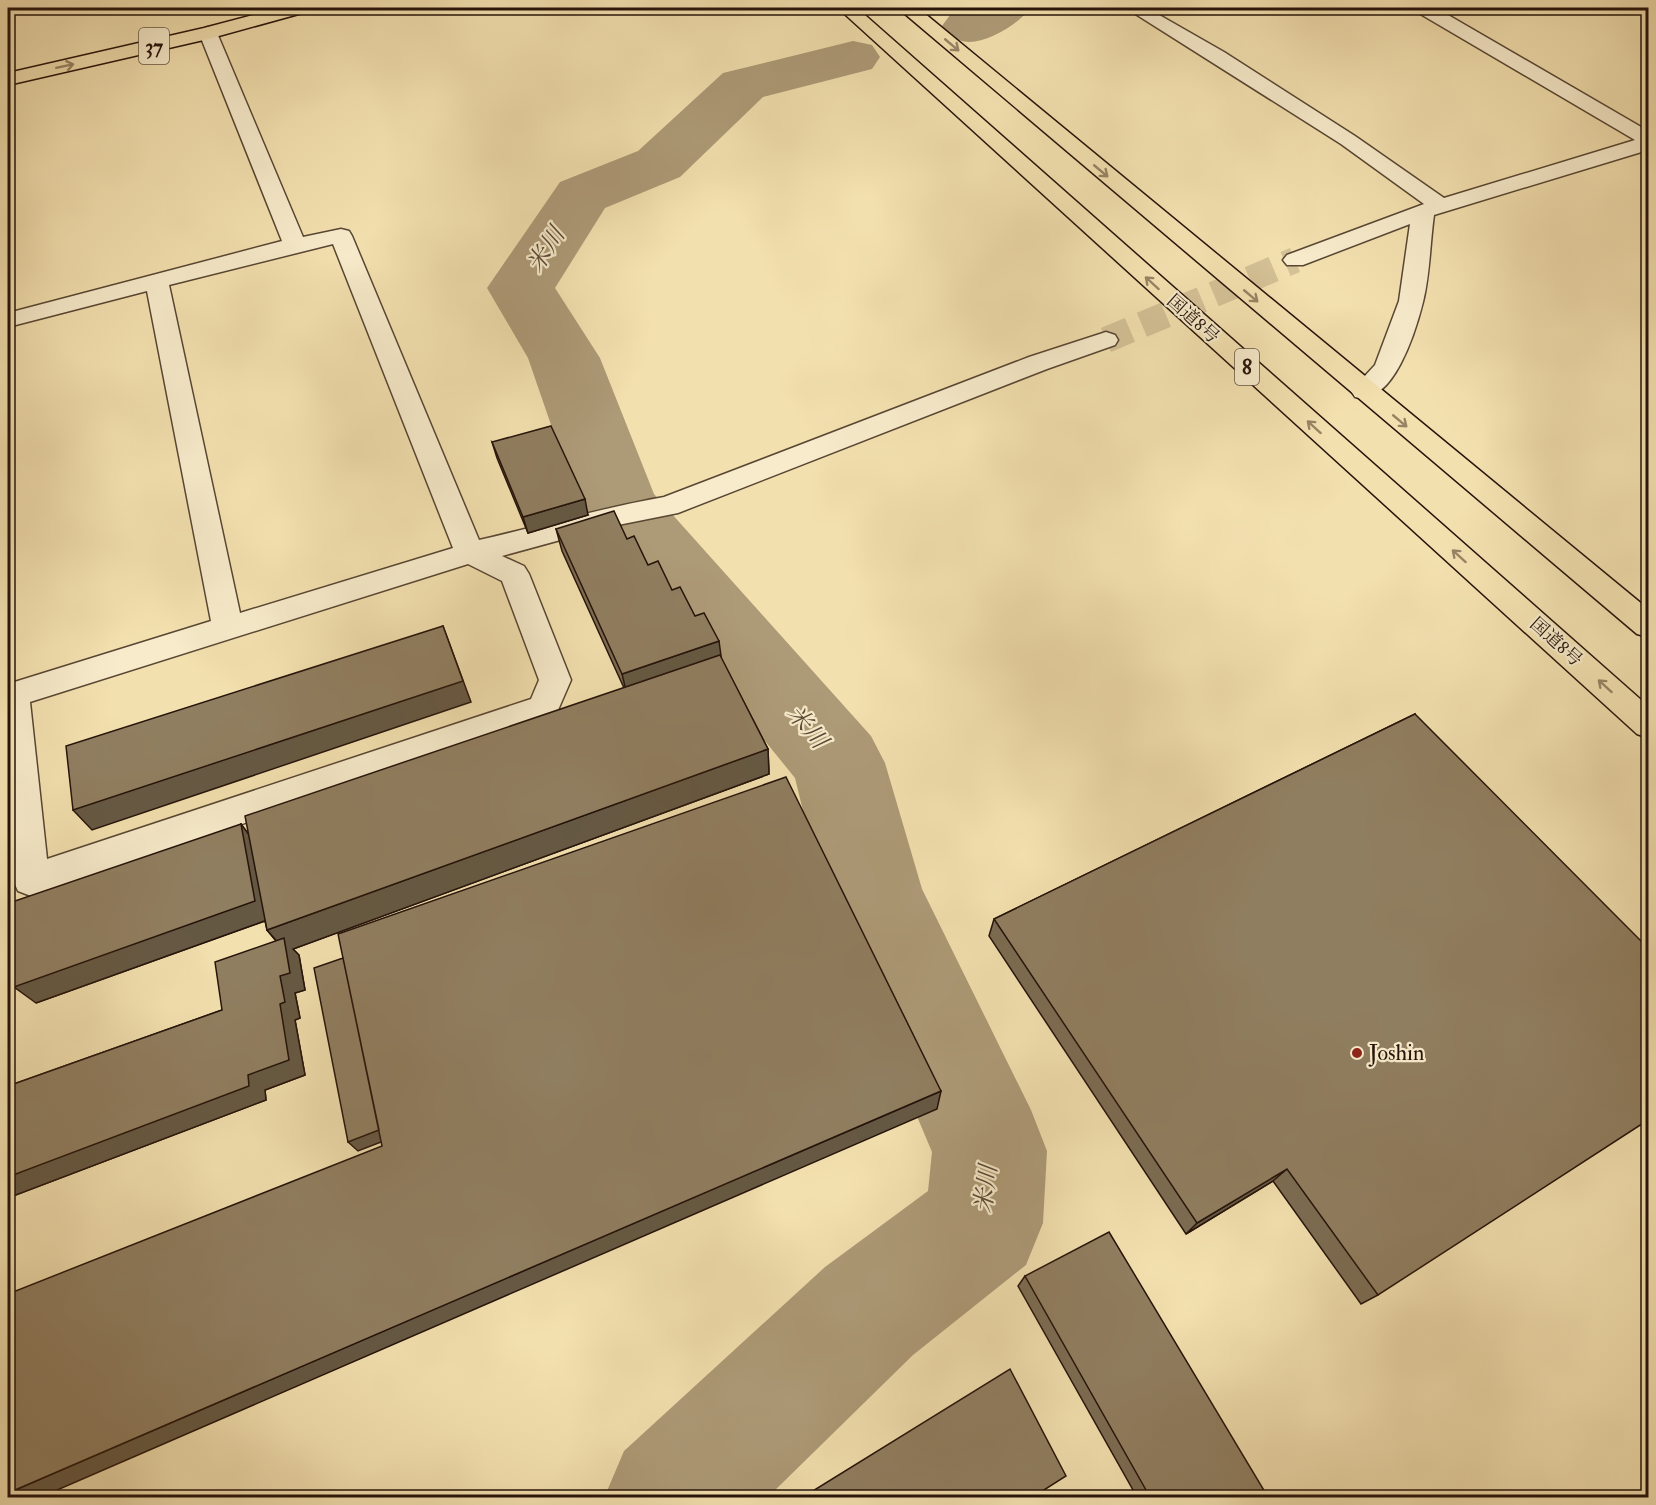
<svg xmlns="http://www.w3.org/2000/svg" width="1656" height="1505" font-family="'IM FELL Double Pica','Noto Serif JP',serif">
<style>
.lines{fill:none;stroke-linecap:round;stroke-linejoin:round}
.river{fill:#ad9a77;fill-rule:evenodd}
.minor-tunnel{stroke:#d4c196;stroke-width:26;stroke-dasharray:26 13;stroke-linecap:butt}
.minor-casing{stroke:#584633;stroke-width:3}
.primary-casing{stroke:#25130a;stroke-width:3}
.trunk-casing{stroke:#25130a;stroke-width:3}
.minor{fill:#f7ebcb;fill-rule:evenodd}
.primary{fill:#f3e0af;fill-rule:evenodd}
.trunk{fill:#f3e0af;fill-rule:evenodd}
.wall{fill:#7c6c53;stroke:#25130a;stroke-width:1.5}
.shaded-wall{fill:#655843;stroke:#25130a;stroke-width:1.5}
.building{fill:#907e60;stroke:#25130a;stroke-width:1.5}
.oneway{stroke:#968465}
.poi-dot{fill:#8f2418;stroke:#f7ebcb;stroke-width:2}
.labels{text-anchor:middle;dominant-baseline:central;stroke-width:4.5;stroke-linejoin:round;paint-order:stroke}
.far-street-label{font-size:18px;fill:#25130a;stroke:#f7ebcb}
.shield{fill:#f7ebcb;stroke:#645444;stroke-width:1.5}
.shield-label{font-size:21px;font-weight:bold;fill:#25130a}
.poi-label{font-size:22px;fill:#25130a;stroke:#f7ebcb;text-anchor:start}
.water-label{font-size:24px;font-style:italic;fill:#5b4936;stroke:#f7ebcb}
</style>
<rect width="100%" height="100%" fill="#f3e0af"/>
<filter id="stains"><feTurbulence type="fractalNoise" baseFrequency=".00333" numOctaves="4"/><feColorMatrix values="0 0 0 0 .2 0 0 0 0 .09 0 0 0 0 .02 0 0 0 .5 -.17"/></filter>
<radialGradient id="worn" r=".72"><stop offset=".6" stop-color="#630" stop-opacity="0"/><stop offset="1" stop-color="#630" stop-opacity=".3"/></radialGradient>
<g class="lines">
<path class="river" d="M965 8H1030C1019 24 989 42 969 42 963 42 956 39 950 37L942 26 950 15Z
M853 41 872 45 880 57 872 69 763 97 680 177 605 208 555 288 600 358 654 494 871 736 885 763 922 889 1031 1110 1047 1151 1043 1223 1026 1265 913 1355 767 1498H604L624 1451 825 1267 928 1191 932 1152 823 893 795 778 591 526 579 506 528 358 487 288 560 182 638 151 723 73Z"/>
<path class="minor-tunnel" d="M1106 340 1295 260"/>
<defs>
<path id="minor" d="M1126 8H1147L1224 52 1355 136 1444 198 1635 140 1417 12 1415 8H1436L1648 131V150L1434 215C1430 243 1430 274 1423 302 1416 330 1393 407 1355 397L1351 391 1375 365 1399 301 1410 224 1303 265H1287L1283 260 1287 255 1424 204 1341 144Z
M208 27 217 33 303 237 341 229 349 231 352 236 479 540C541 526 601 508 664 497L1029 357 1106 332 1115 335 1118 340 1115 345 1047 369 678 513 608 527 502 556 524 566 529 574 571 680 555 717 31 896 18 891 13 880 8 814V684L211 621 147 291 8 327V313L282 241 199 33ZM333 244 453 548 240 613 169 285ZM468 564 502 581 539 680 531 699 47 859 30 702Z"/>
<path id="primary" d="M280 8H308L306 12 208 39 8 85V73L204 28Z"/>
<path id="trunk" d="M838 8H857L1648 706V738L1637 734Z
M898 8H918L1648 609V637L1637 634Z"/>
</defs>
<use href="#minor" class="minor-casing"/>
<use href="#primary" class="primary-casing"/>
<use href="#trunk" class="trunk-casing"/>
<use href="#minor" class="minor"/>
<use href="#primary" class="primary"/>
<use href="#trunk" class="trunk"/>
</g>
<path class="wall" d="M492 442 588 515 528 533 497 458Z
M556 529 627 539 648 565 695 616 721 658 768 749 769 774 293 949 299 955 305 990 295 993 300 1018 295 1020 305 1075 265 1090 266 1100 8 1198V1086L222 1010 276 941 267 930 265 921 36 1003 241 824 248 834 624 688 562 551Z
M1415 714 1378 1295 1361 1304 1273 1181 1186 1234 989 936 994 919Z
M1025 1276 1268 1497H1137L1018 1286Z"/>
<path class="shaded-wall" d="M585 499 588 515 528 533 523 517Z
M443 626 471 702 92 830 73 810Z
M719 641 722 663 627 695 622 674Z
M768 749 769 774 293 949 299 955 305 990 295 993 300 1018 295 1020 305 1075 265 1090 266 1100 8 1198V1177L248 1075 280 1004V976L286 952 267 930Z
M241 824 256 844 270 919 36 1003 14 987Z
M357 968 394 1137 358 1151 348 1142Z
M941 1091 937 1109 41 1497H8V1493Z
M1287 1169 1273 1181 1186 1234 1197 1223Z"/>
<path class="building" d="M551 426 585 499 523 517 492 442Z
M614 511 627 539 634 536 648 565 658 561 672 590 680 587 695 616 704 613 719 641 622 674 556 529Z
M443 626 463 681 73 810 66 746Z
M720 655 768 749 267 930 245 816Z
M1415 714 1648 948V1120L1378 1295 1287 1169 1197 1223 994 919Z
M786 777 941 1091 8 1493V1294L382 1146 338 934Z
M241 824 255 901 14 987 9 903Z
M284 938 290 973 280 976 285 1002 280 1004 289 1060 248 1075 249 1086 8 1177V1086L222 1010 215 962Z
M343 958 379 1130 348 1142 314 968Z
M1109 1232 1268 1497H1150L1025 1276Z
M1010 1369 1066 1476 1033 1497H803Z"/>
<defs><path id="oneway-shaft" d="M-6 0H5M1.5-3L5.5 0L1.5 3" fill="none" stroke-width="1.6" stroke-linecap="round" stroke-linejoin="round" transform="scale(1.5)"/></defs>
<g class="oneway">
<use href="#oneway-shaft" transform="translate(952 45) rotate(40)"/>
<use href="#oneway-shaft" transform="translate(65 66) rotate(-12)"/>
<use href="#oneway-shaft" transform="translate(1101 171) rotate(40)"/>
<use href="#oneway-shaft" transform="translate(1152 283) rotate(-138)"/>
<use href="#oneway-shaft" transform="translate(1251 296) rotate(40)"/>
<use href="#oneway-shaft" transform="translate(1400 421) rotate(40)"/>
<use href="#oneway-shaft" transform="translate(1314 427) rotate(-138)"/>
<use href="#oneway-shaft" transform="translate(1459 556) rotate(-138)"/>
<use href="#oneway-shaft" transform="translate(1605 686) rotate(-138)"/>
</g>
<circle class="poi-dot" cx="1357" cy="1053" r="6"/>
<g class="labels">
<g class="far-street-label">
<text transform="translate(1193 319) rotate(42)">国道8号</text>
<text transform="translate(1556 642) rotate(42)">国道8号</text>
</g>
<g class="shield">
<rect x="139" y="28" width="30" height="36" rx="4.5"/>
<rect x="1235" y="349" width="24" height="36" rx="4.5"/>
</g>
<g class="shield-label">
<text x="154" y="46">37</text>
<text x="1247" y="367">8</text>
</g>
<g class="poi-label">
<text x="1369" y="1053">Joshin</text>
</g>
<g class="water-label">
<text transform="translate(546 250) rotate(-57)">米川</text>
<text transform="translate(807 727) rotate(50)">米川</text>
<text transform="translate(986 1189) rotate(-83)">米川</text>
</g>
</g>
<rect width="1656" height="1505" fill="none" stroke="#f3e0af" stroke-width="30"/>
<rect x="9" y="9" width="1638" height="1487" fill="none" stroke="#25130a" stroke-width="3"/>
<rect x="15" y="15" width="1626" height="1475" fill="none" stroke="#25130a" stroke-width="1.5"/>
<rect width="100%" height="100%" filter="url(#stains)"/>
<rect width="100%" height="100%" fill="url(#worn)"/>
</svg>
